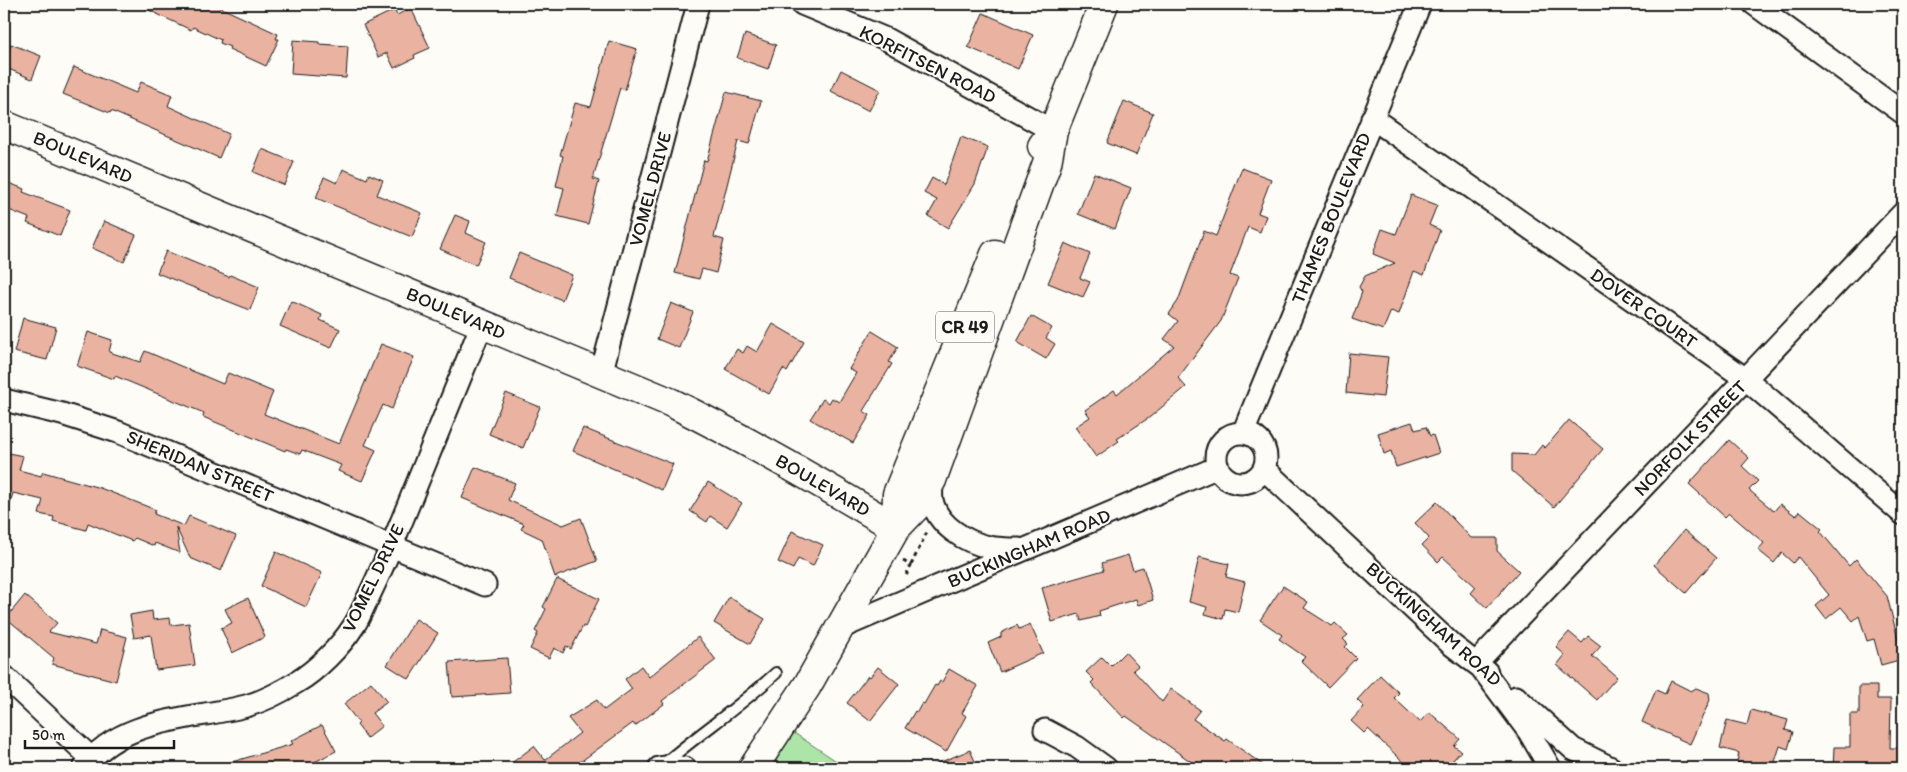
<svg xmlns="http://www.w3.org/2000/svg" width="1907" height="772" font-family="Itim,sans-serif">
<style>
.green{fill:#ade5a9;stroke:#648062}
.building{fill:#eab2a1;stroke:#1c1c1c}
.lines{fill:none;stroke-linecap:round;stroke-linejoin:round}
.lane-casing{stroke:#1c1c1c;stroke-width:14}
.street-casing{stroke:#1c1c1c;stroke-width:25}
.secondary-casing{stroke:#1c1c1c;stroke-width:31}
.primary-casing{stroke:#1c1c1c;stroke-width:31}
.path{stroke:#1c1c1c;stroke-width:3;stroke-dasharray:4 4;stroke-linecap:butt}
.lane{stroke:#fdfcf7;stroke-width:10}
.street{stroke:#fdfcf7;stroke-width:21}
.secondary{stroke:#fdfcf7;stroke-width:28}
.primary{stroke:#fdfcf7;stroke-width:28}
.labels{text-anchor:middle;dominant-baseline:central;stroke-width:4;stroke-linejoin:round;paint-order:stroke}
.shield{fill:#fdfcf7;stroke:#605f5e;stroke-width:1}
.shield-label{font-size:18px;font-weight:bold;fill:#1c1c1c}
.street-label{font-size:19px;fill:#1c1c1c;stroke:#fdfcf7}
</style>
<rect width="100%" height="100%" fill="#fdfcf7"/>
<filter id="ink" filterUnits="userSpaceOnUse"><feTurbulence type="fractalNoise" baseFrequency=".02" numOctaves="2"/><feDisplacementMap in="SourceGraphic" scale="10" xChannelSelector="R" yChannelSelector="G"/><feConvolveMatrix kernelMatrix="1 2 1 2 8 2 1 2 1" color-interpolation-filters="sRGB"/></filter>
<g filter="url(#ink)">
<path class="green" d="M782 725 847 768H786L763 753Z"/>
<path class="building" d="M136 4H213L278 34 276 39H279L266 66 229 49 230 47 220 43 221 40 193 27 191 30Z
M411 8 430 48 414 55 415 58 394 68 387 53 378 57 363 25 394 10 397 15Z
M983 13 1033 35 1018 69 968 47Z
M745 34 776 45 768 69 737 58Z
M293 40 319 42V44L348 46 346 78 291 74Z
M609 41 637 49 625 90 620 88 593 179 599 181 588 224 557 216 564 188 556 186 563 156 560 155 575 103 591 107Z
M11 44 41 56 32 79 4 67Z
M74 67 136 93 141 82 172 95 168 106 229 134 219 158 111 111 110 113 63 94Z
M841 70 880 90 869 111 831 91Z
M726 92 761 101 749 144 738 141 714 237 724 240 716 273 702 269 699 279 675 273 704 160 707 161Z
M1124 101 1153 113 1136 155 1107 143Z
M961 137 988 147 975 184 948 228 928 216 937 200 924 193 932 178 944 185Z
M262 149 294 162 284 185 253 172Z
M1242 168 1271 179 1258 213 1266 216 1260 232 1248 227 1230 275 1238 278 1221 321 1178 378 1186 387 1150 417 1117 439 1119 441 1096 457 1075 427 1090 417 1085 410 1114 390 1117 394 1174 346 1164 339 1178 321 1169 314 1178 301 1204 231 1216 236Z
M343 169 367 179 369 174 383 180 377 195 422 213 412 237 316 198 324 177 337 183Z
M1094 173 1131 188 1115 229 1078 214Z
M4 181 24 189 23 192 70 210 60 236 27 223 29 218 4 208Z
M1411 195 1437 205 1429 225 1440 230 1424 275 1414 271 1399 314 1391 311 1383 330 1352 319 1362 292 1359 287 1365 276 1395 263 1373 254 1382 229 1396 234Z
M455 215 470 221 466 233 486 242 476 265 440 249Z
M104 221 136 235 124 262 92 248Z
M1065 243 1090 254 1080 278 1090 282 1083 297 1048 283Z
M166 251 229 277 230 275 259 287 250 310 157 273Z
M519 253 572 275 562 300 509 278Z
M291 301 322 315 320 320 340 329 331 348 280 326Z
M671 303 693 312 679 348 657 339Z
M1031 316 1052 328 1046 338 1055 344 1046 359 1017 342Z
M23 318 56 327 47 360 14 352Z
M773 324 804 342 787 372 783 369 769 394 725 369 737 349 743 353 747 346 757 352Z
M872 331 898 347 889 362 892 364 863 411 870 415 853 443 810 419 823 399 829 403 832 398 839 402 856 373 849 369Z
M88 332 112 340 109 352 140 362 145 351 223 384 228 373 273 392 264 414 339 444 381 344 414 357 392 409 383 405 365 445 376 450 362 481 338 471 341 465 302 450 300 454 286 449 285 451 203 417 204 413 115 376 114 379 77 366Z
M1349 353 1388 357 1383 397 1346 393Z
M506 393 540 407 523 448 489 434Z
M1569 420 1603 449 1554 507 1512 471V454L1534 455 1542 445 1545 448Z
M1412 422 1415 430 1426 427 1430 436 1433 435 1439 453 1396 467 1391 451 1384 454 1378 433Z
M583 428 673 464 662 490 573 451Z
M1729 440 1749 458 1742 466 1758 481 1749 490 1774 511 1780 504 1796 516 1800 511 1822 529 1820 531 1849 566 1856 559 1887 596 1903 659 1881 665 1874 639 1867 641 1859 616 1853 621 1841 607 1826 619 1816 606 1829 595 1798 557 1793 563 1782 553 1774 563 1758 550 1764 543 1729 513 1725 517 1689 484Z
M4 452 23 456 19 470 41 476 43 472 100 488 156 510 154 514 184 526 189 516 236 536 221 571 190 558 176 527 180 553 155 543 154 546 135 538 132 541 88 523 86 530 53 521 54 517 39 514 43 500 13 493 9 508H4Z
M475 467 515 483 508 500 563 525 581 518 597 561 555 577 542 539 521 529 524 524 462 498Z
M708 482 742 503 727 527 710 516 707 522 690 511Z
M1437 502 1471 538H1497V551L1519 571 1487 608 1471 593 1476 587 1443 557 1438 562 1422 545 1429 538 1415 523Z
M1684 530 1716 558 1686 593 1654 565Z
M792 531 823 545 813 566 798 559 793 569 778 562Z
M276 552 322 573 306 607 261 586Z
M1128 555 1133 570 1143 567 1153 600 1138 605 1136 599 1099 611 1100 616 1081 621 1079 614 1052 622 1042 588 1104 570 1102 563Z
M1199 557 1229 564 1226 577 1245 582 1238 612 1225 609 1223 619 1205 614 1207 607 1189 602Z
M557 579 599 599 585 627 583 626 571 649 566 646 563 653 554 648 549 658 530 649 538 633 535 631 546 609 543 607Z
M1283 586 1308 602 1304 608 1332 626 1335 623 1348 635 1343 639 1348 644 1345 647 1356 658 1328 687 1301 661 1305 657 1279 639 1282 635 1260 620Z
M25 595 57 623 49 632 96 644 100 630 127 637 116 681 52 664 54 658 6 618Z
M729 597 765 619 750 644 714 623Z
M248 598 265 637 232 653 221 628 232 623 225 609Z
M152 611 153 620 170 618 171 625 189 623 195 665 156 670 151 635 134 638 130 615Z
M416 619 438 633 409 679 387 665Z
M1030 624 1043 653 1000 672 988 643 1001 637V633L1017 625 1019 629Z
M1569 632 1582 643 1588 636 1601 646 1592 656 1617 677 1597 700 1557 665 1565 655 1556 647Z
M698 637 716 660 662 701 664 704 635 726 633 723 572 768H505L534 746 545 760 580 733 568 718 597 700 604 710 632 689 625 679 641 666 649 677Z
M1125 652 1138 666 1133 670 1162 702 1171 689 1200 710 1193 719 1225 741 1227 739 1267 768H1200L1126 716 1124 718 1091 683 1094 680 1086 672 1102 657 1111 666Z
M507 658 510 693 452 697 449 662Z
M878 667 899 684 870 721 847 703 868 676 870 677Z
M949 669 978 686 962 713 966 716 946 752 905 728 915 711 917 712 922 703 924 704 935 685 937 686 940 681 942 682Z
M1380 675 1399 693 1394 698 1420 722 1429 712 1460 739 1454 746 1461 751 1453 760 1463 768H1410L1368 729 1364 733 1351 721 1364 707 1357 700Z
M1671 681 1691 691 1696 688 1709 693 1710 700 1690 744 1642 722 1656 690 1665 694Z
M371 682 387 702 372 713 382 726 367 738 357 725 359 723 344 704Z
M1859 686H1877V699H1891L1890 748H1900V768H1833L1834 747H1850V714H1859Z
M1751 710 1788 720 1785 730 1793 732 1788 749 1780 746 1773 768H1761L1737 762 1739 753 1720 748 1727 720 1747 725Z
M322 725 336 751 303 768H226L225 764 293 744 291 741Z
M970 750 978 768H926Z"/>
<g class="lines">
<defs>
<path id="lane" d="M665 763C701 732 741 706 776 673"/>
<path id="street" d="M802 4 886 39 1053 131
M1754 4 1903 113
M1372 118 1746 379 1903 514
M601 374 698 4
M4 400 62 414 118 432 485 585
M1216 458a25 25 0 1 1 50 0a25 25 0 1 1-50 0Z
M1243 433 1420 4
M1264 469 1452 645 1487 672
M932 480C932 486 931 494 932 500 937 525 965 542 989 547 998 549 1009 549 1019 549
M840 628 1218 467
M4 676 91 758
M1516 697 1573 749 1611 768
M1045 730 1077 747 1106 768
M84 768C120 717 192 720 246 706 264 701 281 692 297 682 316 671 341 646 353 627 359 619 362 609 367 600 381 571 393 543 405 513 431 450 456 387 482 324
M659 768 675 766 685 768
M1550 768 1529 732 1477 662 1903 213"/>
<path id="secondary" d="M4 125 672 403C749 441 823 484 896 528"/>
<path id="primary" d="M1042 146 1053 131 1104 4
M896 528 897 494 995 254
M753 768 807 686 896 528 918 505 932 480 1047 163 1053 131"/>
</defs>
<use href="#lane" class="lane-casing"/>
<use href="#street" class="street-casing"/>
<use href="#secondary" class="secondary-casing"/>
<use href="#primary" class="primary-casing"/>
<path class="path" d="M903 561 911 565 905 578
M911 565 927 532"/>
<use href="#lane" class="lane"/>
<use href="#street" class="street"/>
<use href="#secondary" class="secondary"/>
<use href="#primary" class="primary"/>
</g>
</g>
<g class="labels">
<rect class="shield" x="936" y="311.5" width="58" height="31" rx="4"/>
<g class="shield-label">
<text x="965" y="327">CR 49</text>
</g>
<g class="street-label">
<text transform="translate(928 64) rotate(27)">KORFITSEN ROAD</text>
<text transform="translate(83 157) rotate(23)">BOULEVARD</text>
<text transform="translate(650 189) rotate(-75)">VOMEL DRIVE</text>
<text transform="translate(1331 218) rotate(-68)">THAMES BOULEVARD</text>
<text transform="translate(1644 308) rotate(35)">DOVER COURT</text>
<text transform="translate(456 313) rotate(23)">BOULEVARD</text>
<text transform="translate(1690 438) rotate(-46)">NORFOLK STREET</text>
<text transform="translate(200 466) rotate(23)">SHERIDAN STREET</text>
<text transform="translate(823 485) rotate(30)">BOULEVARD</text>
<text transform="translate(1029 548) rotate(-23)">BUCKINGHAM ROAD</text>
<text transform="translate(373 578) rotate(-64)">VOMEL DRIVE</text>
<text transform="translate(1434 624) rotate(42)">BUCKINGHAM ROAD</text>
</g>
</g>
<rect width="1907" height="772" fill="none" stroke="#fdfcf7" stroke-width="20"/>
<rect x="10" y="10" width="1887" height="752" fill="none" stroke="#1c1c1c" stroke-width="2" filter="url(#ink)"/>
<path d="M25 740v8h149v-8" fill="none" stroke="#1c1c1c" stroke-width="2.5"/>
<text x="32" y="740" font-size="15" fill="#1c1c1c" stroke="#fdfcf7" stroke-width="4" paint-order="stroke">50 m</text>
</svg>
